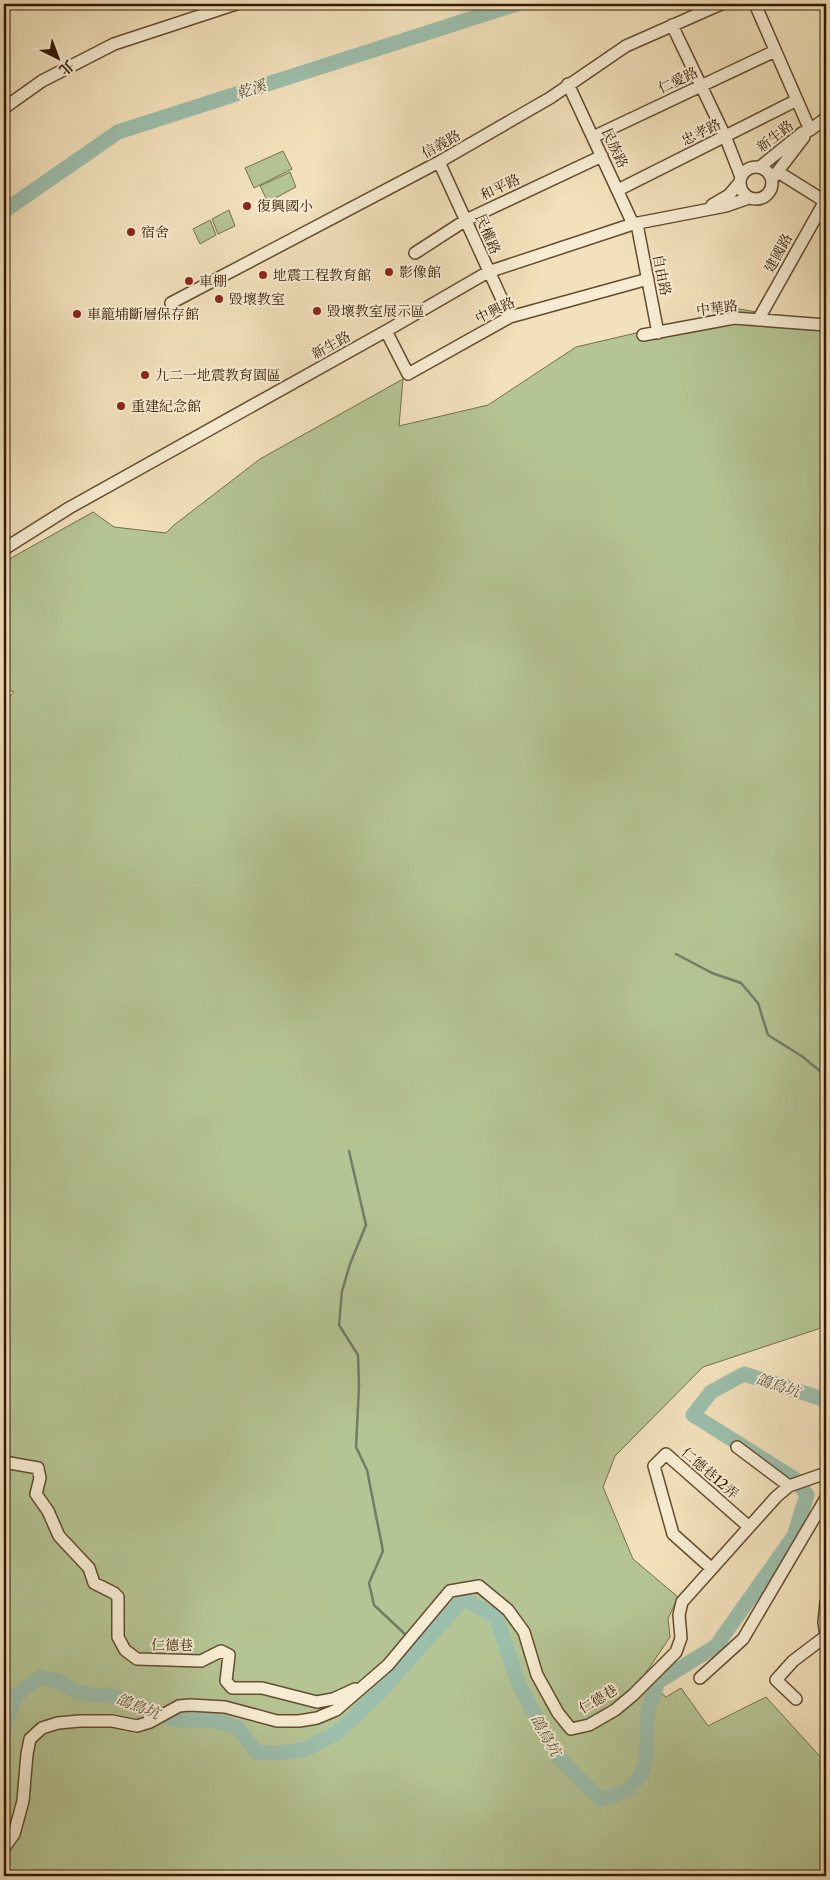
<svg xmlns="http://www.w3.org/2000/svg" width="830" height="1880" font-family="'Libre Caslon Text','Noto Serif TC',serif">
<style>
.green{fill:#b5c494;stroke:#746f4a}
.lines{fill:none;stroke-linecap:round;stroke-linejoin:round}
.stream{stroke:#727c67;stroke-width:2.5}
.river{stroke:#9cbeac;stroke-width:15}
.minor-casing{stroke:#644c2f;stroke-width:14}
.minor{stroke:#f7ecd3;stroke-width:11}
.poi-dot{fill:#8f2418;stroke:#f7ecd3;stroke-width:2}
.labels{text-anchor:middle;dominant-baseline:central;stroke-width:4;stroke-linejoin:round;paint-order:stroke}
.street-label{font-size:14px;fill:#341a00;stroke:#f7ecd3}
.poi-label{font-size:14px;fill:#341a00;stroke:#f7ecd3;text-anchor:start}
.water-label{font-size:15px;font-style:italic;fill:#58533c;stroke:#f7ecd3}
</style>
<rect width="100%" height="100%" fill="#f2e1bc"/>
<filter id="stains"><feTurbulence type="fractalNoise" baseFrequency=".004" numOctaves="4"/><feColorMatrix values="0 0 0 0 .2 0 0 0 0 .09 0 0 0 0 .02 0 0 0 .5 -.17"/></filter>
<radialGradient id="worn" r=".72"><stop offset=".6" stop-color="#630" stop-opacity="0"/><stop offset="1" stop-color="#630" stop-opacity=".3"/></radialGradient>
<path class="green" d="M283 151 292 169 254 188 245 168Z
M290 172 296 187 268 202 260 186Z
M229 210 235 226 218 234 212 219Z
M210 220 216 235 200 244 193 229Z
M739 309 826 324V1323L818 1329 703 1367 615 1456 603 1487 633 1559 678 1597 668 1619 670 1637 643 1677 666 1697 681 1688 708 1726 766 1697 826 1763V1876H4V703L14 692 7 689 4 694V562L93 512 114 527 166 533 174 525 260 459 403 379 399 426 488 405 576 347Z"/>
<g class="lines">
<path class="stream" d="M676 954 712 973 741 983 758 1003 768 1035 803 1057 826 1076
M349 1151 366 1225 350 1264 342 1291 339 1325 358 1355 359 1386 356 1447 367 1470 383 1551 369 1583 374 1605 408 1637
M412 1641 419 1648"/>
<path class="river" d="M4 211 118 132 517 4
M4 1731 6 1720 16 1696 40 1677 58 1681 73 1690 90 1695H109L176 1720 216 1721 238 1728 257 1753H278L304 1750 338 1732 384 1688 463 1599 496 1617 520 1687 557 1756 601 1800 629 1789 641 1775 646 1759 648 1710 658 1682 716 1646 794 1536 807 1495 795 1479 693 1415 711 1392 744 1374 826 1400"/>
<defs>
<path id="minor" d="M755 4 810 130
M672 25 725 136 741 177
M568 84 633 224
M4 108 42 81 114 44 236 4
M593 137 775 51
M439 162 510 317
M740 183a16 16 0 1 1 32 0a16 16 0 1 1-32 0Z
M760 167 802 133 810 130 826 118
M778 172 826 202
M772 179 804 137
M618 190 797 100
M712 205 729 195 740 182
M637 224 658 333
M415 253 466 220 602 156
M171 303 439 162 550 98 626 46 721 4
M758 320 825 201
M386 331 408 374 510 317 648 279
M643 335 734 318 826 325
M4 549 69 508 386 331 488 272 633 224 726 206 749 198
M737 1447 789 1486
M4 1462 38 1468 40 1478 36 1494 48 1511 59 1536 89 1568 94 1583 114 1593 118 1597V1637L125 1650 137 1659 201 1661 221 1651 229 1655 226 1681 232 1688H262L317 1702 333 1699 355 1689
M711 1568 673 1534 654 1466 666 1454 749 1527
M700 1678 743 1639 826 1498
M796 1699 776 1680 793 1661 826 1636 824 1622 826 1603
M4 1848 14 1834 23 1801 27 1754 30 1739 42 1728 58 1723 80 1721H112L137 1726 150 1722 179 1706 190 1705 225 1707 277 1721H299L317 1718 336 1710 388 1665 450 1591 479 1586 508 1610 524 1632 537 1675 558 1713 571 1729 589 1725 615 1710 633 1695 676 1652 681 1638 679 1615 682 1602 776 1497 789 1486 826 1473"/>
</defs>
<use href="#minor" class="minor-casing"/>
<use href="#minor" class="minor"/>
</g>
<g class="poi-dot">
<circle cx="247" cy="206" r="5"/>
<circle cx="131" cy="232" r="5"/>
<circle cx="389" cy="272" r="5"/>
<circle cx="263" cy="275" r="5"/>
<circle cx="189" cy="281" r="5"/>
<circle cx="219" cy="299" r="5"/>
<circle cx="317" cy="311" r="5"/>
<circle cx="77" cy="314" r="5"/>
<circle cx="145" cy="375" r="5"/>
<circle cx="121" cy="406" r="5"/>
</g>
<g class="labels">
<g class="street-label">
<text transform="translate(678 80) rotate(-25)">仁愛路</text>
<text transform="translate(701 132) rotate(-26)">忠孝路</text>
<text transform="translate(775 136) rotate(-38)">新生路</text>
<text transform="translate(441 144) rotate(-29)">信義路</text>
<text transform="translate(615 148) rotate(65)">民族路</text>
<text transform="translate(500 187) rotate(-25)">和平路</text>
<text transform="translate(488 234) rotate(67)">民權路</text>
<text transform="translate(778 253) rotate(-61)">建國路</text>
<text transform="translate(662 275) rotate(79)">自由路</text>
<text transform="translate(717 308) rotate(-7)">中華路</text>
<text transform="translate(495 310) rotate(-25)">中興路</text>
<text transform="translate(331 345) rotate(-29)">新生路</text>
<text transform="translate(710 1473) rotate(41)">仁德巷12弄</text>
<text transform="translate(172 1645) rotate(1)">仁德巷</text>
<text transform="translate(598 1699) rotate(-31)">仁德巷</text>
</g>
<g class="poi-label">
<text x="257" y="206">復興國小</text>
<text x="141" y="232">宿舍</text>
<text x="399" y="272">影像館</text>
<text x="273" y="275">地震工程教育館</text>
<text x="199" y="281">車棚</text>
<text x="229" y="299">毀壞教室</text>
<text x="327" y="311">毀壞教室展示區</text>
<text x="87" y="314">車籠埔斷層保存館</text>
<text x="155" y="375">九二一地震教育園區</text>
<text x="131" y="406">重建紀念館</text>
</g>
<g class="water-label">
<text transform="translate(251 89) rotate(-18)">乾溪</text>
<text transform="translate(778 1385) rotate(18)">鴿鳥坑</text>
<text transform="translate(138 1706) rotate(21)">鴿鳥坑</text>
<text transform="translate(546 1735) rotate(60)">鴿鳥坑</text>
</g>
</g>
<rect width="830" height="1880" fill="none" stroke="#f2e1bc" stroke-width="20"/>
<rect x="5" y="5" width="820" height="1870" fill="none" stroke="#341a00" stroke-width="2.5"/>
<rect x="10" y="10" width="810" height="1860" fill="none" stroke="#341a00"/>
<g transform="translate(58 58) rotate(138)" stroke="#f7ecd3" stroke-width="4" paint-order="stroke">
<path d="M0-4L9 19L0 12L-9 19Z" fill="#341a00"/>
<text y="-8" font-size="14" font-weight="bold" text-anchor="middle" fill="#341a00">北</text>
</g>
<rect width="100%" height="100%" filter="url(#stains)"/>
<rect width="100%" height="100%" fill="url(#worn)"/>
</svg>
